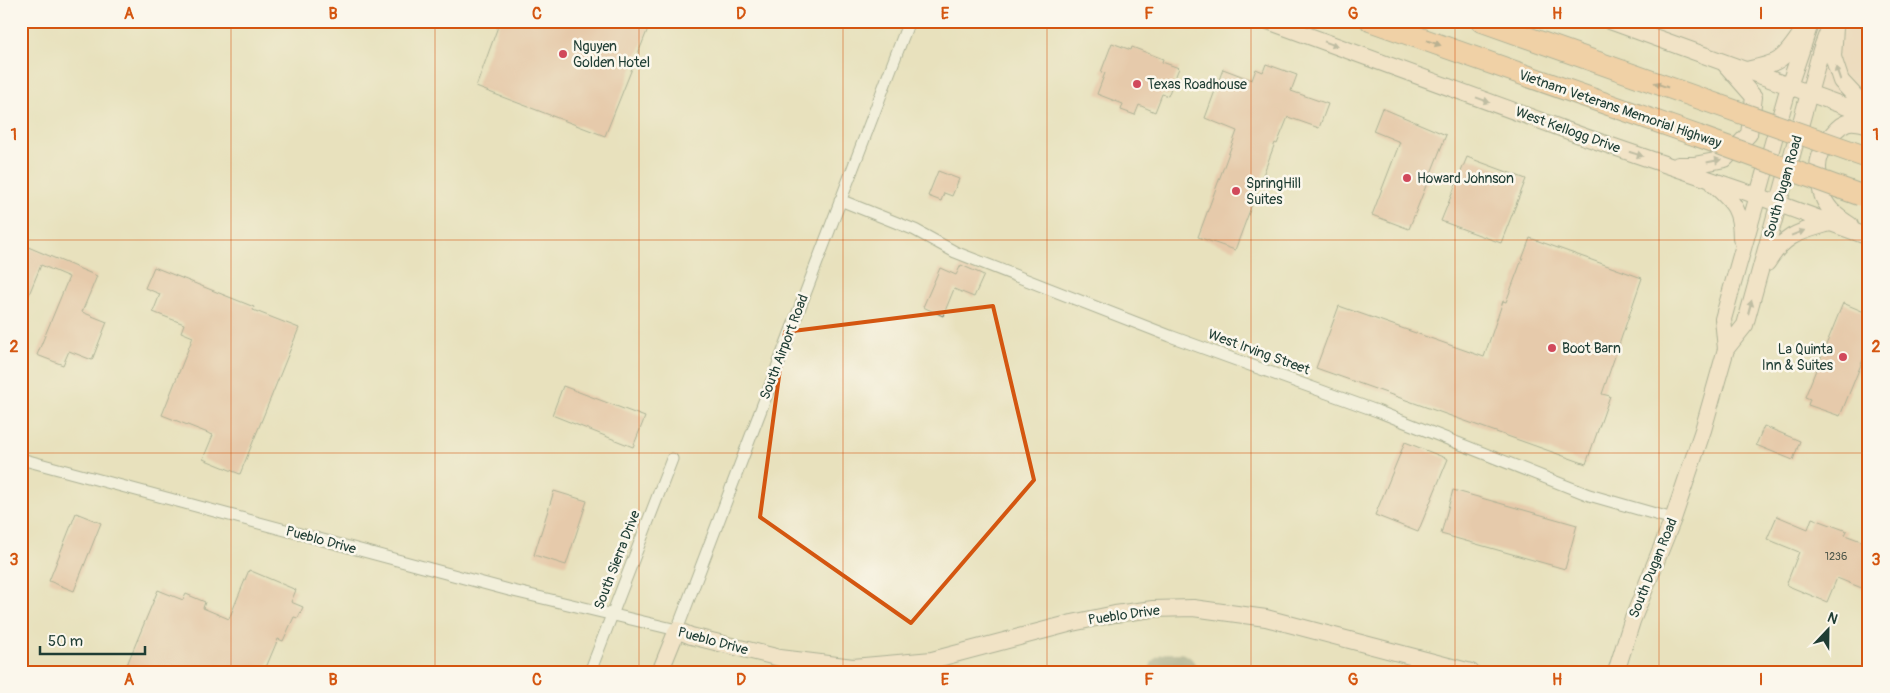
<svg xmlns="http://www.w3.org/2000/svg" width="1890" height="693" font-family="Pangolin,sans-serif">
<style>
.built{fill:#f3d4bf}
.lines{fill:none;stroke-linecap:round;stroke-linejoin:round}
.taxiway{stroke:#848f78;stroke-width:38}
.building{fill:#e5ad94}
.street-casing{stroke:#657664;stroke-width:13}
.secondary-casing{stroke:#657664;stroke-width:18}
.highway-casing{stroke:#657664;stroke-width:23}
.street{stroke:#fff;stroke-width:11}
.secondary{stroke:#fde4d1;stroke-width:16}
.highway{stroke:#fabc8b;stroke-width:21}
.highway-bridge-casing{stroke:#657664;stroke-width:23;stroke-linecap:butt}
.highway-bridge{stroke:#fabc8b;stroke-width:21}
.oneway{fill:#82765b}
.oneway2{fill:#8e9082}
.marked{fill:none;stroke:#d45610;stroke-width:4;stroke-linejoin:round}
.grid{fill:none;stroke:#d45610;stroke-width:1;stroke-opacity:0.55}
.poi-dot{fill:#d1495b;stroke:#fbf7ec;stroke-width:2}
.labels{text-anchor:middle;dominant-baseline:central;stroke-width:5;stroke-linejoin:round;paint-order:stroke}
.number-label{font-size:11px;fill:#50594c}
.poi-label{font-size:14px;fill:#1f3d34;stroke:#fbf7ec;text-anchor:start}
.street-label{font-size:14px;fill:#1f3d34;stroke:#fbf7ec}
.neatline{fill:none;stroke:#d45610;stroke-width:2}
.grid-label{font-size:16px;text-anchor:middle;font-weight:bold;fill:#d45610}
</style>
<rect width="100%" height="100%" fill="#fbf7ec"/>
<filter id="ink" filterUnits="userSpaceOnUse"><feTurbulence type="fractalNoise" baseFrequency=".02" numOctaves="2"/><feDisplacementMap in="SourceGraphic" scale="10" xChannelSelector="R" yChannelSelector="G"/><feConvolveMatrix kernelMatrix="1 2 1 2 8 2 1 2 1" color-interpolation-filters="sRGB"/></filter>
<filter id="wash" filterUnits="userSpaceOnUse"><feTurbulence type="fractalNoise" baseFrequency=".0096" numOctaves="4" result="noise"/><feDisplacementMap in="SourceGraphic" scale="20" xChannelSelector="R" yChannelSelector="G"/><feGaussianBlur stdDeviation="1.12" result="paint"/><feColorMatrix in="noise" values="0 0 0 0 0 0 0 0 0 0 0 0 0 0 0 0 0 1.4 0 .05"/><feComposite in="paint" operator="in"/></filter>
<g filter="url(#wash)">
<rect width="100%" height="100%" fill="#e8e1bd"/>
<path class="built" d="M1613 21H1869V114Z"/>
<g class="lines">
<path class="taxiway" d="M1168 672H1178"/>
</g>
<g id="blocks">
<path class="building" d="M500 21H651L605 136 476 87Z
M1112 43 1131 50 1132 47 1163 59 1162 62 1179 68 1168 96 1162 94 1155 112 1139 105 1135 115 1121 110 1123 104 1097 94 1105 73 1101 72Z
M1266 64 1297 75 1291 91 1328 104 1319 128 1288 117 1277 144 1275 143 1235 250 1198 237 1237 131 1205 118 1223 69 1252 80 1256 69 1263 72Z
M1382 108 1446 135 1409 229 1372 215 1400 142 1373 131Z
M1467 157 1526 179 1501 243 1441 221Z
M938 171 959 179 952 196 944 193 941 201 928 196Z
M1530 238 1642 278 1602 394 1610 396 1586 464 1316 368 1339 306 1484 357 1503 301 1506 302Z
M21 244 97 276 82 312 107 322 92 360 69 351 63 365 37 355 69 277 41 265 21 314Z
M961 265 984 275 974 297 954 289 943 316 923 307 940 268 956 275Z
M154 267 254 307 253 310 299 328 240 474 203 459 213 435 162 415 193 337 181 332 184 324 153 312 160 294 145 288Z
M1843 303 1869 314V345L1840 416 1808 405 1810 399 1805 397Z
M563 386 645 417 633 447 552 415Z
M1764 426 1800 441 1793 460 1756 445Z
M1405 442 1448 459 1418 532 1375 515Z
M1453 490 1577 525 1565 569 1441 534Z
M554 491 587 501 566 565 534 555Z
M76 513 101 523 74 591 49 581Z
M1777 516 1808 529 1812 518 1847 531 1845 535 1869 544V591L1837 578 1827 602 1786 585 1799 552 1767 539Z
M249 570 296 590 291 602 303 607 298 618 294 617 283 641 278 639 264 672H124L158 590 183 600 186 594 205 602 203 608 229 619Z"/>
</g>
</g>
<g filter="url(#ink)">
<use href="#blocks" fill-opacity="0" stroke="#657664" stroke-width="1"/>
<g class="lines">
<defs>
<path id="street" d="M840 200 915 230 955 252 1170 336 1377 411 1589 495 1673 519
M21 459 509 590 677 630 909 21
M590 672 672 459"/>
<path id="secondary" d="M1268 21 1585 137 1749 193 1869 237
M1610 21 1869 115
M1835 28 1833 57 1841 81 1869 111
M1746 70C1778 63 1781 63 1800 35
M1678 165H1694L1725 159 1749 134 1754 97 1725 64
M1713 184C1734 203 1741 209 1741 239
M1850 225C1839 218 1828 210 1823 197 1820 189 1818 175 1818 167 1818 153 1833 128 1846 123 1853 120 1861 123 1869 125
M1767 263C1785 234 1799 232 1830 223
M1726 349 1745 325 1821 50 1832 21
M660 672 677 630 691 636 780 658 853 667 932 660 1072 623 1115 614 1153 609 1193 608 1266 618 1471 672
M1616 672 1632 621 1673 519 1703 430 1726 349 1723 319 1789 86 1811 21"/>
<path id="highway" d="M1371 21 1698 136
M1481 21 1707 101"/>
</defs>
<use href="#street" class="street-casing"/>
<use href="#secondary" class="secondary-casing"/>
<use href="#highway" class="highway-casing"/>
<use href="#street" class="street"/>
<use href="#secondary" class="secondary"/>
<use href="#highway" class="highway"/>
<defs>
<path id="highway-bridge" d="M1707 101 1869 158
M1698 136 1860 195"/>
</defs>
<use href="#highway-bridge" class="highway-bridge-casing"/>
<use href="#highway-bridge" class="highway-bridge"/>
</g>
<defs><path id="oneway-solid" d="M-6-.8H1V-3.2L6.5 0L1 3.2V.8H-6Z" transform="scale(1.25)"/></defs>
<g class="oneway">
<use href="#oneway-solid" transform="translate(1434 43) rotate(19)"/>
<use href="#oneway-solid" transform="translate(1661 85) rotate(-161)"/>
</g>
<g class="oneway2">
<use href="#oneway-solid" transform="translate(1331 44) rotate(20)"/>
<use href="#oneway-solid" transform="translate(1838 73) rotate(-109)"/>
<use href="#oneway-solid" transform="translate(1483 100) rotate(20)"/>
<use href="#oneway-solid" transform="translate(1636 154) rotate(18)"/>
<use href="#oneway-solid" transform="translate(1714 161) rotate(-11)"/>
<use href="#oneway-solid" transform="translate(1798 233) rotate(-21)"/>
<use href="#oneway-solid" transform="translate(1750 307) rotate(-75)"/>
</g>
</g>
<path d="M0 0H1890V693H0ZM993 306 1034 480 911 623 760 517 785 332Z" fill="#e8e1bd" fill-opacity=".55" fill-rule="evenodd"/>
<path class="marked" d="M993 306 1034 480 911 623 760 517 785 332Z"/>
<path class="grid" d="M231 21V672M435 21V672M639 21V672M843 21V672M1047 21V672M1251 21V672M1455 21V672M1659 21V672M21 240H1869M21 453H1869"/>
<g class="poi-dot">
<circle cx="563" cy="54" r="5"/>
<circle cx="1137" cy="84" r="5"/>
<circle cx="1407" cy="178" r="5"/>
<circle cx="1236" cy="191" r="5"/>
<circle cx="1552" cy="348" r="5"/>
<circle cx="1843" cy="357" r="5"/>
</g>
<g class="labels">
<g class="number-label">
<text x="1836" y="556">1236</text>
</g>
<g class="poi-label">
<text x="573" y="46">Nguyen<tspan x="573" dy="16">Golden Hotel</tspan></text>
<text x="1147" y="84">Texas Roadhouse</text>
<text x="1417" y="178">Howard Johnson</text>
<text x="1246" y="183">SpringHill<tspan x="1246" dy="16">Suites</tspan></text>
<text x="1562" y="348">Boot Barn</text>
<text x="1833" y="349" text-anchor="end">La Quinta<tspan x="1833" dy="16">Inn &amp; Suites</tspan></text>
</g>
<g class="street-label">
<text transform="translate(1620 109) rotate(19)">Vietnam Veterans Memorial Highway</text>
<text transform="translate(1568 130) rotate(20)">West Kellogg Drive</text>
<text transform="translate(1783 187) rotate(-74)">South Dugan Road</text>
<text transform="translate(784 347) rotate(-69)">South Airport Road</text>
<text transform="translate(1259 352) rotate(20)">West Irving Street</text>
<text transform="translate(321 540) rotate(15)">Pueblo Drive</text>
<text transform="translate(617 560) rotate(-69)">South Sierra Drive</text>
<text transform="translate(1653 568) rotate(-68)">South Dugan Road</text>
<text transform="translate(1124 615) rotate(-8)">Pueblo Drive</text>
<text transform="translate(713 641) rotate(15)">Pueblo Drive</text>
</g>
</g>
<rect width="1890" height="693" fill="none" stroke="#fbf7ec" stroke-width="55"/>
<g transform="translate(1828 630) rotate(22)" stroke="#fbf7ec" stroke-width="4" paint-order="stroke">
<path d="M0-4L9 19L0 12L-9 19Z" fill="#1f3d34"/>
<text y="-8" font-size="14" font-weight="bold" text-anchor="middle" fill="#1f3d34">N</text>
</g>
<path d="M40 646v8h105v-8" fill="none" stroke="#1f3d34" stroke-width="2.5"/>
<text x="48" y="646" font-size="15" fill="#1f3d34" stroke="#fbf7ec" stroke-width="4" paint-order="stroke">50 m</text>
<rect x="28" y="28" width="1834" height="638" class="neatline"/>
<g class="grid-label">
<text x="129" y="19">A</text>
<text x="333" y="19">B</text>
<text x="537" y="19">C</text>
<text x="741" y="19">D</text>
<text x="945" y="19">E</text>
<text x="1149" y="19">F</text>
<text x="1353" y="19">G</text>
<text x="1557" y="19">H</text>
<text x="1761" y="19">I</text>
<text x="14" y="140">1</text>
<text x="1876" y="140">1</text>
<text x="14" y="352">2</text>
<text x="1876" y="352">2</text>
<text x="14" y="565">3</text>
<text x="1876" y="565">3</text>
<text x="129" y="685">A</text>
<text x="333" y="685">B</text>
<text x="537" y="685">C</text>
<text x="741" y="685">D</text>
<text x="945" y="685">E</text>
<text x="1149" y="685">F</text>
<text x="1353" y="685">G</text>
<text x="1557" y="685">H</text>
<text x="1761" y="685">I</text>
</g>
</svg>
